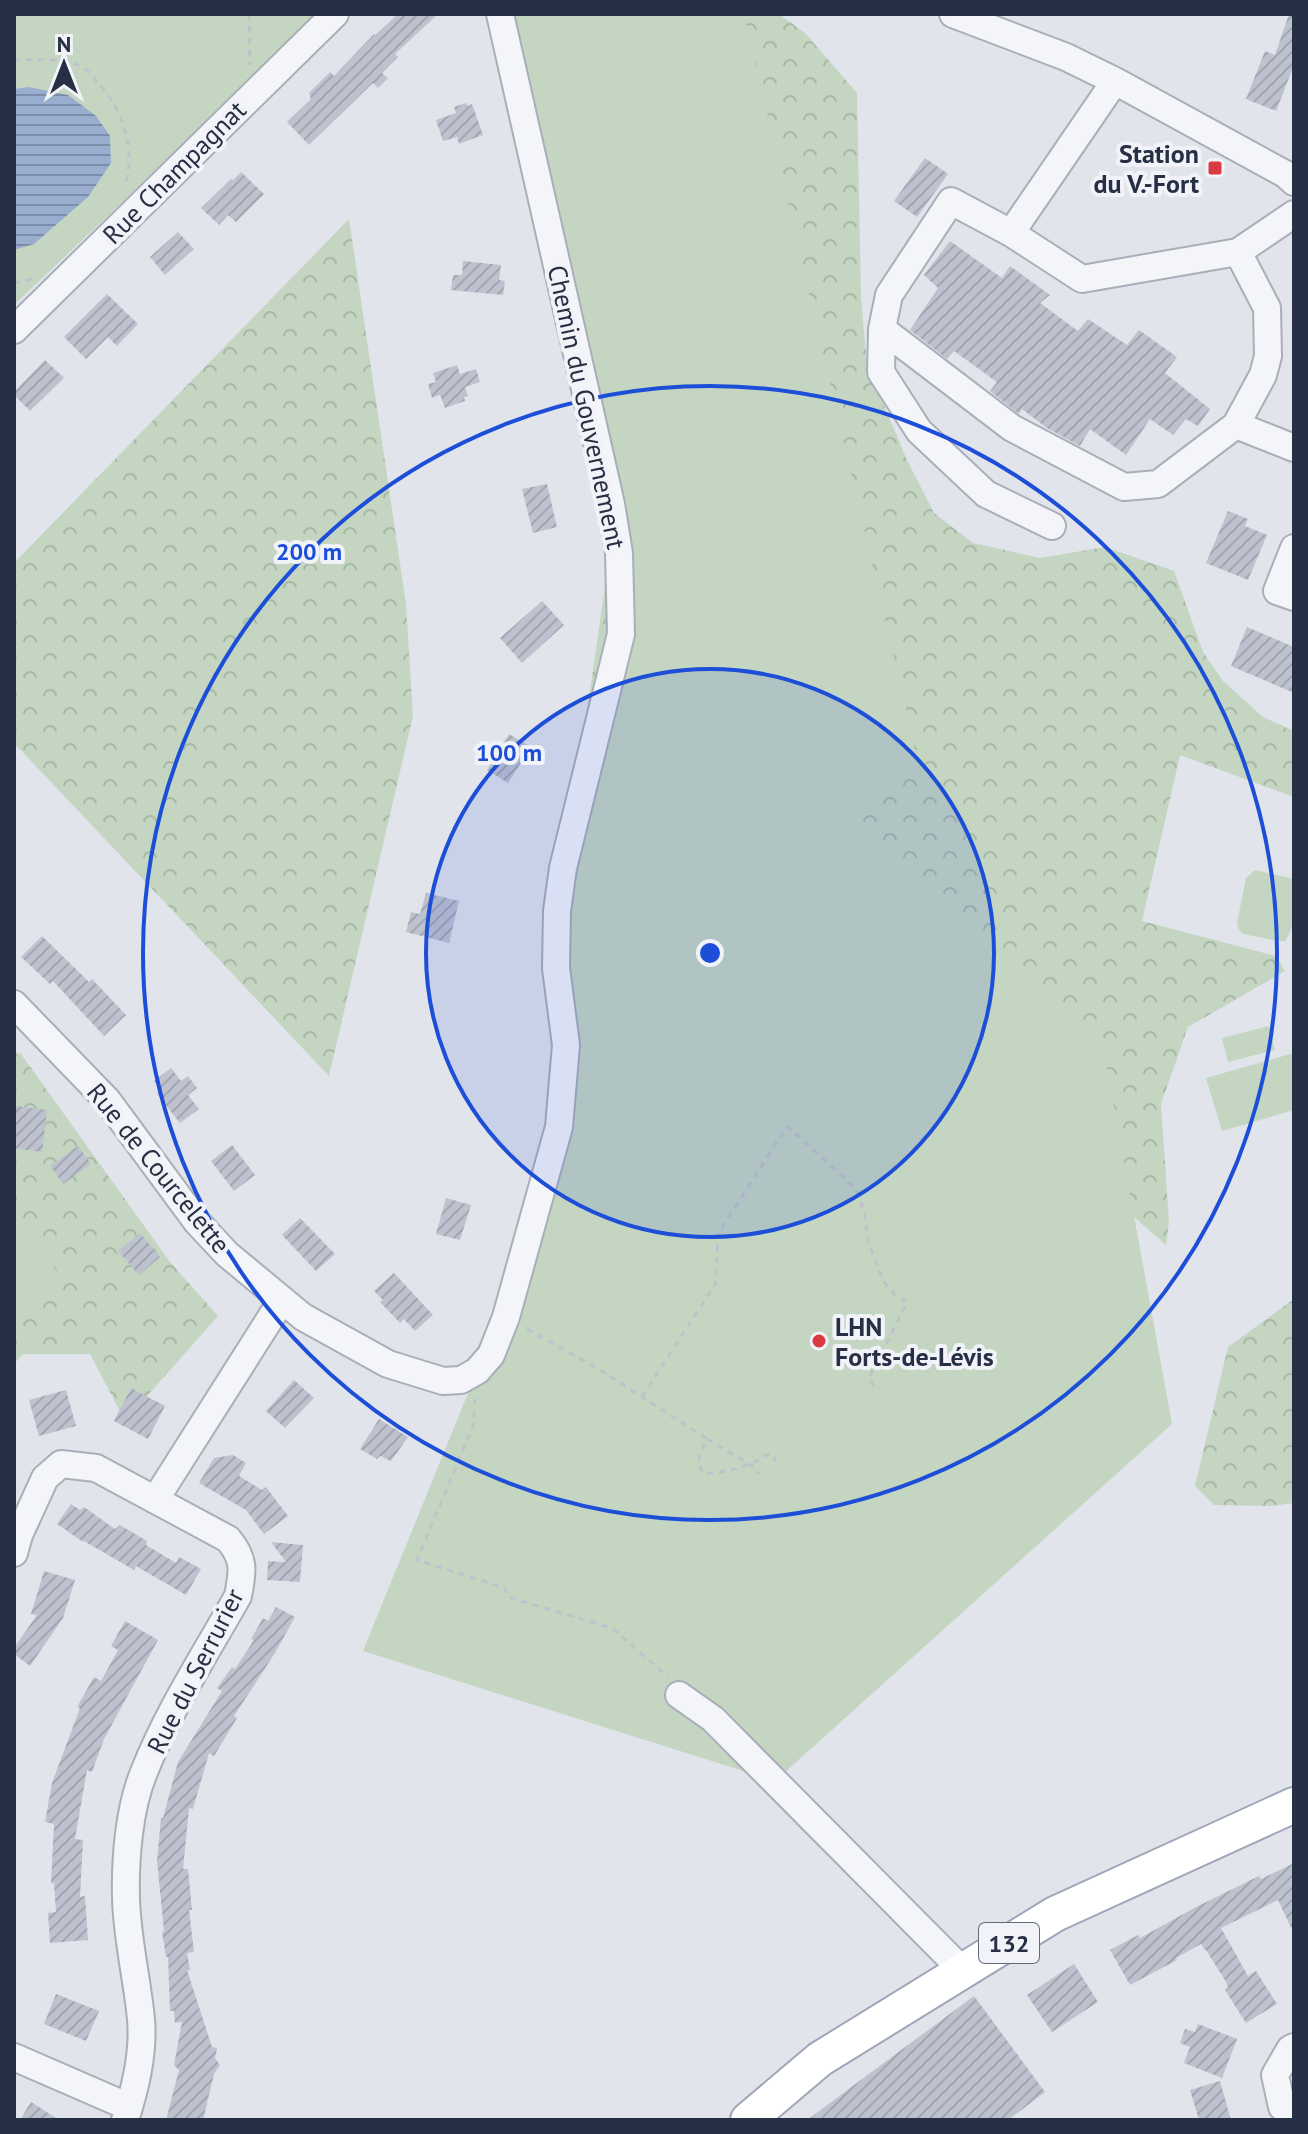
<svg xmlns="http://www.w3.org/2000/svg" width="1308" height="2134" font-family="'PT Sans',sans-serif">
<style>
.forest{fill:url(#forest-crowns)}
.green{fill:#c4d6c1}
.water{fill:url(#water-rules)}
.building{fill:url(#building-hatch)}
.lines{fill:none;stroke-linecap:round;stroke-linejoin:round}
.minor-casing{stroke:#a9aeb9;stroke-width:30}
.major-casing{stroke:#9fa6b8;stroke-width:38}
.path{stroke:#bfc2ca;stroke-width:3;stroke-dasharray:6 6;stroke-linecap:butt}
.minor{stroke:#f4f5f9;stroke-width:26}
.major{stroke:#fff;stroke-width:34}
.ring{fill:none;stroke:#1d4ed8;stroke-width:4}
.poi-dot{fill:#da3b42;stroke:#f1f3f8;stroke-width:3}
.labels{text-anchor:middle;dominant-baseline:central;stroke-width:8;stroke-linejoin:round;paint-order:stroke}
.shield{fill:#f1f3f8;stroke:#646a7a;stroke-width:2}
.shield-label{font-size:24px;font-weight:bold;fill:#272f44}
.poi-label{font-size:26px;font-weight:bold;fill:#272f44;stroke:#f1f3f8;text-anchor:end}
.street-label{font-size:26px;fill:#272f44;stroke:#f1f3f8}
.centre{fill:#1d4ed8;stroke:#f1f3f8;stroke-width:4}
.ring-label{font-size:24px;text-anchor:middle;font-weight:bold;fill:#1d4ed8;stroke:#f1f3f8;stroke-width:8;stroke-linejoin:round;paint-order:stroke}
</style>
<defs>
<pattern id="forest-crowns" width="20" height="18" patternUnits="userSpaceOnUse" patternTransform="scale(2)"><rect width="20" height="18" fill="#c4d6c1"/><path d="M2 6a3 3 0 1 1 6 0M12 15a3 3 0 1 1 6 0" fill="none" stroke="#a8b8a7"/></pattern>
<pattern id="water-rules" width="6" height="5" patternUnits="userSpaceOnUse" patternTransform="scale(2)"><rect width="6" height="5" fill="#99adce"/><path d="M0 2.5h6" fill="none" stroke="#7d8da9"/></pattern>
<pattern id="building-hatch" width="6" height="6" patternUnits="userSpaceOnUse" patternTransform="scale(2)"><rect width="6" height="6" fill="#bdc2ce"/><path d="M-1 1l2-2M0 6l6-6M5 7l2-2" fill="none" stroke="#a2a7b2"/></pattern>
</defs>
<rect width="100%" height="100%" fill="#e1e4eb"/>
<path class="forest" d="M497 14H779L805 33 857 93 861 298 867 365 907 460 934 513 973 543 1040 558 1105 547 1174 571 1203 652 1223 681 1263 717 1294 731V797L1180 755 1142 921 1276 956 1285 971 1188 1027 1161 1104 1169 1222 1166 1245 1134 1217 1119 1187 573 809 613 531Z
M349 219 406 604 413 716 329 1076 14 743V563Z
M14 1052 21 1054 170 1262 218 1316 125 1421 90 1354H23L14 1364Z
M1294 1299V1503L1271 1506 1214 1505 1195 1486 1228 1347Z"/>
<path class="green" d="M14 14H320L14 305Z
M500 14H744L916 752 848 814 1101 1035 1172 1424 775 1781 363 1651 477 1371 559 1127 556 968 621 588Z
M1255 870 1294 879C1294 899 1297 924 1285 941H1278L1243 934 1239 930 1237 923 1246 878Z
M1269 1026 1275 1050 1228 1062 1222 1038Z
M1294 1053V1110L1222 1131 1206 1078Z
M14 1209 59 1275 14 1318Z"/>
<path class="water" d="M29 87 68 95 96 116 110 136 111 163 88 197 34 244 14 250V89Z"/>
<path class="building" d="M398 14H438L395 54 398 57 382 73 388 78 378 88 373 83 309 145 287 122 311 99 309 93 330 72 334 76 374 34 375 35Z
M1289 14H1294V65L1276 111 1246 99 1265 51 1275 55Z
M466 103 468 106 472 104 483 135 459 144 457 137 443 141 436 120 456 113 454 107Z
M925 158 948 174 917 217 894 201Z
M241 172 264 194 236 222 228 215 219 225 201 208 231 179 233 180Z
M178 232 194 249 165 275 150 257Z
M950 241 1002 278 1010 266 1050 295 1040 303 1078 331 1088 319 1127 345 1139 330 1177 357 1165 373 1210 409 1198 426 1186 419 1173 435 1150 419 1126 455 1090 429 1080 446 1047 428 1022 409 1019 414 990 391 997 382 954 351 947 359 910 330 938 288 924 275Z
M463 261 501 265 499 280 505 281 503 295 451 290 453 275H462Z
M107 294 138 324 117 346 108 337 86 359 64 337Z
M45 360 64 378 30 411 14 395V392Z
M457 365 460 374 476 369 480 382 465 387 468 396 464 397 465 401 445 408 440 395 432 398 428 384 436 382 433 373Z
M547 484 557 527 533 533 522 489Z
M1228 511 1248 519 1245 526 1267 535 1248 580 1206 563Z
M542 601 564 625 522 663 500 638Z
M1247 627 1294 647V693L1231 666Z
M509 734 531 747 508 783 487 770Z
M426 893 459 901 449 943 406 932 411 912 420 914Z
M42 936 89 982 92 979 126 1015 104 1036 53 981 50 984 21 957Z
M171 1068 181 1081 188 1076 197 1088 188 1095 199 1109 180 1123 157 1094 161 1091 154 1081Z
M16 1106 47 1110 42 1152 14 1148Z
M232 1145 255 1175 234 1191 211 1161Z
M78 1146 91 1164 63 1184 50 1166Z
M446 1198 471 1205 460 1240 436 1234Z
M300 1218 335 1254 316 1271 282 1235Z
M140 1233 160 1257 139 1275 118 1251Z
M394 1273 433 1315 415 1331 404 1319 400 1323 380 1302 383 1300 374 1291Z
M294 1380 314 1398 285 1428 266 1411Z
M131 1388 165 1406 148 1439 114 1421Z
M66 1390 76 1426 39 1436 29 1400Z
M379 1419 408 1437 391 1461 380 1456 377 1459 360 1449Z
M233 1455 246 1463 239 1476 262 1490 266 1487 288 1516 264 1534 246 1510 199 1483 214 1458Z
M71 1504 80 1510 84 1507 115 1529 120 1525 147 1541 146 1545 176 1563 179 1557 201 1569 186 1595 136 1566 134 1570 84 1541 83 1542 57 1524Z
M271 1542 303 1545 300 1582 267 1580 268 1561 286 1562Z
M44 1571 75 1580 63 1618 30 1666 14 1654V1648L37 1615 31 1614Z
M276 1607 295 1617 275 1653 234 1716 237 1718 214 1756 209 1753 193 1809 189 1808 183 1869H188L192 1910H189L194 1952 187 1953 190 1970H187L212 2047 217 2048 215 2058 220 2065 214 2074 203 2120H166L179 2070 174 2065 182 2022 175 2023 174 2011H170L168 1957H166L162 1932 164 1931 157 1861 161 1818H163L178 1762 222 1691 217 1688 232 1667 235 1669 254 1640 251 1639 263 1618 268 1621Z
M125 1621 158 1640 104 1739 92 1772 87 1770 75 1839 83 1840 80 1897 85 1896 88 1940 50 1943 48 1913 56 1912 54 1883H51L54 1824 45 1822 52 1783 80 1708 77 1707 94 1677 101 1681 118 1650 111 1646Z
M1294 1863V1934L1278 1900 1221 1928 1248 1976 1256 1971 1277 2004 1246 2023 1225 1990 1228 1988 1226 1982 1206 1950H1205L1201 1944 1176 1958 1177 1960 1130 1985 1110 1950 1138 1935 1140 1938 1196 1907 1259 1876 1261 1879Z
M1074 1964 1098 2002 1052 2032 1027 1995Z
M56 1994 99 2011 86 2041 44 2024Z
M974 1996 1045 2092 1008 2120H807Z
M1198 2024 1237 2039 1222 2078 1184 2063 1190 2047 1180 2043 1185 2029 1195 2032Z
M1220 2081 1231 2120H1199L1190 2090Z
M31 2102 59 2120H20Z"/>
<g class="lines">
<defs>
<path id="minor" d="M953 14 1066 57 1115 81 1285 174 1294 182
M1011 233 1115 81
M882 329 1012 428 1124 487 1158 484 1236 425 1263 375 1268 356 1267 308 1238 252
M14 330 335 14
M1236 425 1294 448
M1052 526 986 494 919 431 881 372 882 329 889 295 951 201 1011 233 1082 279 1238 252 1294 214
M1294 548 1277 591 1294 597
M14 1004 107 1100 197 1222 227 1254 303 1317 388 1364 443 1381 461 1380 477 1371 491 1355 506 1317 559 1127 566 1045 556 968 557 911 563 868 621 634 619 553 611 504 500 14
M155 1500 282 1300
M14 1553 19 1535 45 1478 61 1464 96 1468 228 1539C245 1559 243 1571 238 1596 206 1653 168 1711 144 1772 129 1808 125 1859 126 1898 127 1939 137 1978 141 2019 144 2053 136 2087 125 2120
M679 1695 713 1719 963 1971
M1294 2047 1290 2049 1275 2075 1282 2107 1294 2118
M14 2057 129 2107"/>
<path id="major" d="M748 2120 820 2059 1055 1914 1294 1805"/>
</defs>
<use href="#minor" class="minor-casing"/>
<use href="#major" class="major-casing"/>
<path class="path" d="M249 14 250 65
M14 60C37 60 67 56 86 70 91 73 95 80 99 84 124 112 136 150 125 186
M14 283 32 279
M527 1329 602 1371 707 1439C701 1452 694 1461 704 1474 732 1471 746 1468 770 1453L776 1461
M642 1397 716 1283 718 1234 787 1126 847 1180 858 1193 865 1215 868 1241 883 1281 895 1295 907 1302 869 1378 877 1391
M475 1399 473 1426 417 1560 505 1588 508 1597 612 1628 668 1677
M707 1439 751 1465 759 1474"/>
<use href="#minor" class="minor"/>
<use href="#major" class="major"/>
</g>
<circle cx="710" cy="953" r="284" fill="#1d4ed8" fill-opacity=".12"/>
<g class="ring">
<circle cx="710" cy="953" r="284"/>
<circle cx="710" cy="953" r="567"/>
</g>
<g class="poi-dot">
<rect x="1207" y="160" width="16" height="16" rx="4"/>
<circle cx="819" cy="1341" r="8"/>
</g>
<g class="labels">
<rect class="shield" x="979" y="1923" width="60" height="40" rx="6"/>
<g class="shield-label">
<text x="1009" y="1943">132</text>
</g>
<g class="poi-label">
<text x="1199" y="153">Station<tspan x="1199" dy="30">du V.-Fort</tspan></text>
<text x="835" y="1326" text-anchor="start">LHN<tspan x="835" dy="30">Forts-de-Lévis</tspan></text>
</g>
<g class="street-label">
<text transform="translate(174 172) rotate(-45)">Rue Champagnat</text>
<text transform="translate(587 407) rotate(78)">Chemin du Gouvernement</text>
<text transform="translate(159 1168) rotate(51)">Rue de Courcelette</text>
<text transform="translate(195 1671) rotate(-63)">Rue du Serrurier</text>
</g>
</g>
<circle cx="710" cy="953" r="12" class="centre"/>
<g class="ring-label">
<text x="309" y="560">200 m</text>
<text x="509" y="761">100 m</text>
</g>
<rect width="1308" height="2134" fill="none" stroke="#272f44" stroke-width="32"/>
<g transform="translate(64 64)" stroke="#f1f3f8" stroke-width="6" paint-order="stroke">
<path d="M0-6L14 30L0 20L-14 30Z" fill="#272f44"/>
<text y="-12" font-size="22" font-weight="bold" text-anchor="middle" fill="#272f44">N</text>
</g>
</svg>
